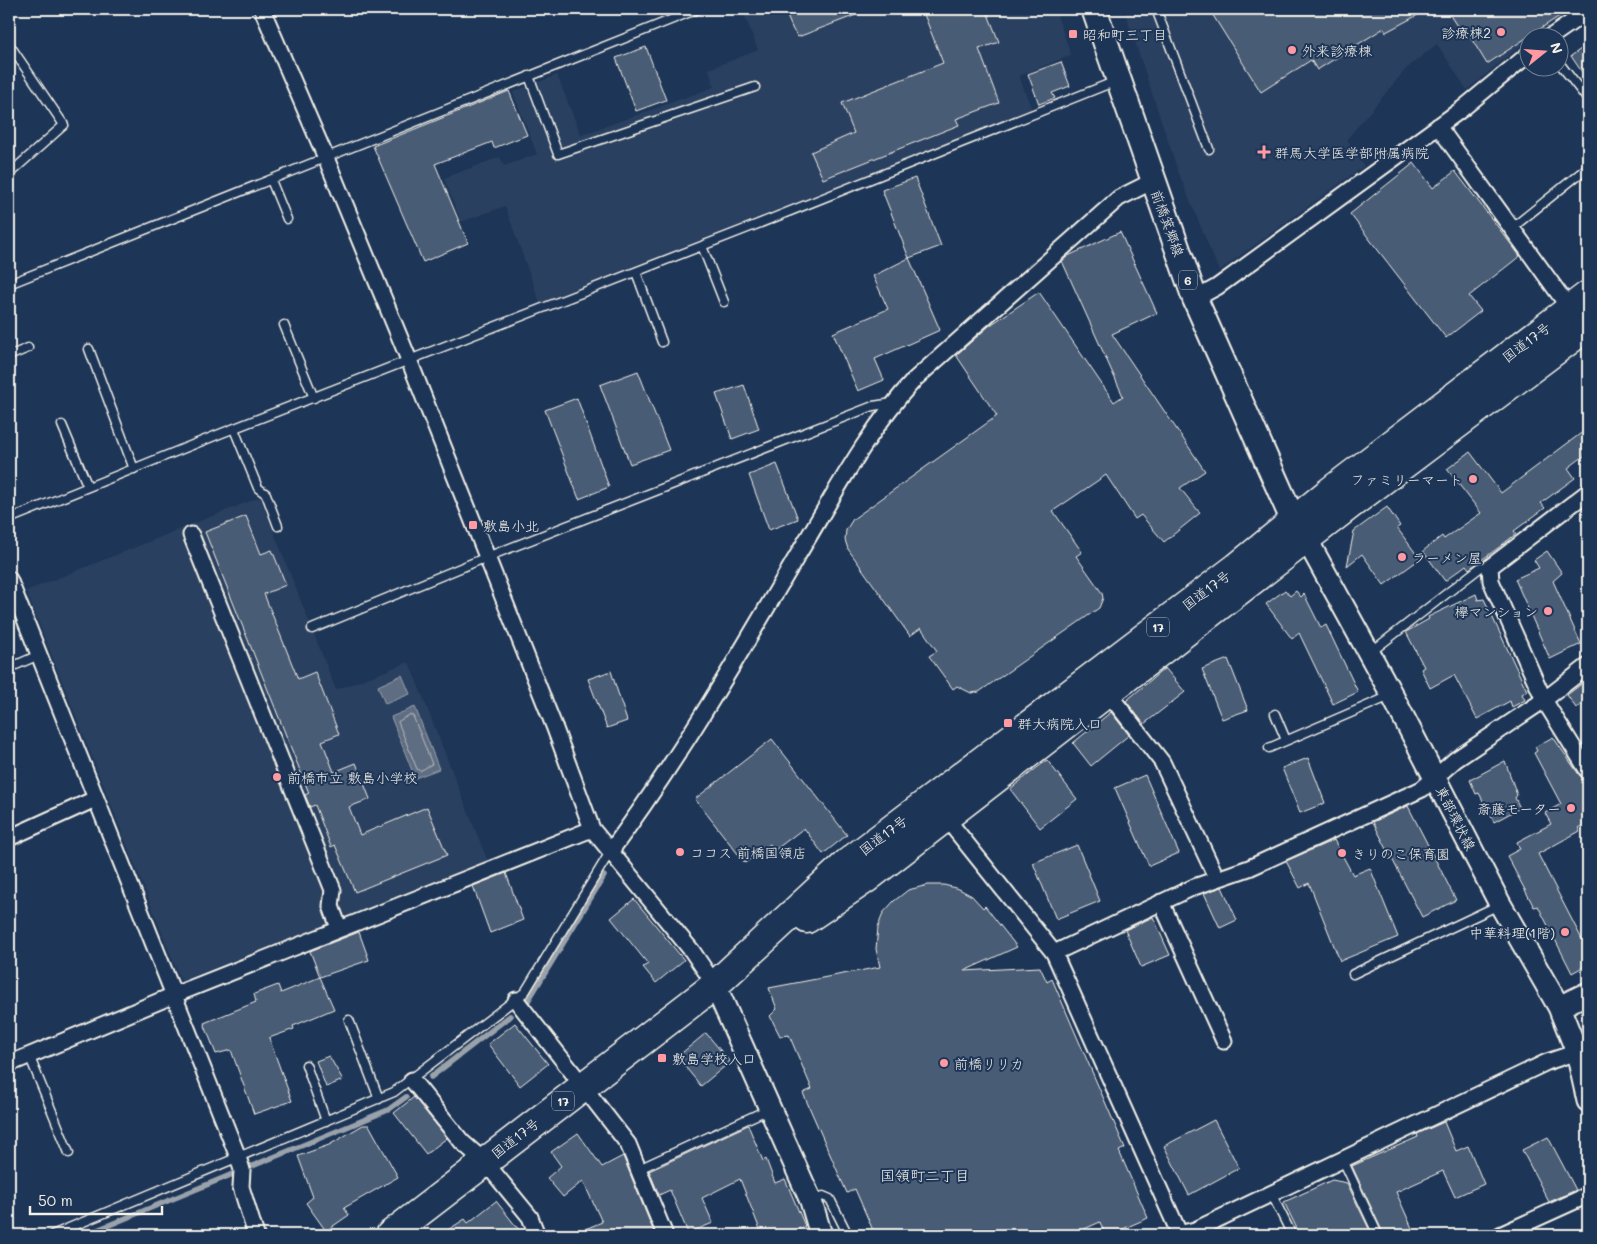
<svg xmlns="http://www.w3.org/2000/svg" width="1597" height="1244" font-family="Mali,'Klee One',sans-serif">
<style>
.built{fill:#2a4060}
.water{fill:#5e6d82;stroke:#9aa2ab}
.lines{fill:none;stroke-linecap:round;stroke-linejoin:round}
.shore{stroke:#b8bcbf;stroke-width:1}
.stream{stroke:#9aa2ab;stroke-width:5.5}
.building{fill:#485b74;stroke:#f4f1e8}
.lane-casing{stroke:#f4f1e8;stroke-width:11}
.street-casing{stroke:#f4f1e8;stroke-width:19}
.secondary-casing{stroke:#f4f1e8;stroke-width:25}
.primary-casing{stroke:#f4f1e8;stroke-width:28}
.highway-casing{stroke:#f4f1e8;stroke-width:31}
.lane{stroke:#1d3557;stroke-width:8}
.street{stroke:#1d3557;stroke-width:15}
.secondary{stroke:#1d3557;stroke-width:21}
.primary{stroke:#1d3557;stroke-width:24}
.highway{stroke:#1d3557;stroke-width:28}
.poi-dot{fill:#ff9aa2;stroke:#1d3557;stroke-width:2}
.labels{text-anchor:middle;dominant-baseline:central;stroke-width:4;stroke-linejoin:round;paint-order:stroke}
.shield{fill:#1d3557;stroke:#b4b9bc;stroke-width:1}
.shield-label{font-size:12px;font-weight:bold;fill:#f4f1e8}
.poi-label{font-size:14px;fill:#f4f1e8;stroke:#1d3557;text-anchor:start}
.street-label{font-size:14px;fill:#f4f1e8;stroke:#1d3557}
.neighbourhood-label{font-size:15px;fill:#f4f1e8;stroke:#1d3557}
</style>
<rect width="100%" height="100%" fill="#1d3557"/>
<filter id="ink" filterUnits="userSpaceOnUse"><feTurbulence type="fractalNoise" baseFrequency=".02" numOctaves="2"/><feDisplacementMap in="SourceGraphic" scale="10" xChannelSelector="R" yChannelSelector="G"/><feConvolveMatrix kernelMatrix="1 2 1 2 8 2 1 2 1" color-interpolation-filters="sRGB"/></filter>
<g filter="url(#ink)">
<path class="built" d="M742 9H1055L1071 55 1019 76 1032 110 540 303 505 206 461 222 444 178 500 157 504 166 537 154 513 92 557 75 581 135 714 87 709 69 758 50Z
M1124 9H1573L1530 38 1467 90 1437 44 1406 69 1347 139 1364 166 1219 271 1179 174Z
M260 497 336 690 409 662 488 862 181 981 26 591Z"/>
<path class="water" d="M402 675 410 694 385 704 378 686Z
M415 707 439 769 415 778 391 717Z"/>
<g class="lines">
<path class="shore" d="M410 715 413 716 432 764 420 771 417 769 398 722Z"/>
<path class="stream" d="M526 1004 604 876
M431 1077 510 1016
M85 1235 388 1110 406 1097"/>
</g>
<path class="building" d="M784 9H869V10L798 37 793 30Z
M922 9H986L999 42 979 49 999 103 956 119 959 125 823 179 811 152 854 133 842 103 943 63Z
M1209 9H1429L1386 32 1384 28 1317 70 1311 60 1261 92Z
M1446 9H1570L1487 64 1469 35 1464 37Z
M1588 44V81L1571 56Z
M646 47 666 100 636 111 616 58Z
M1061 62 1070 86 1052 93 1055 98 1039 104 1028 74Z
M509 91 527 135 494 148 492 142 435 164 468 243 423 262 373 146Z
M1414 163 1433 188 1455 171 1520 256 1469 296 1481 311 1446 338 1350 214Z
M915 178 941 246 909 258 882 190Z
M1120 232 1157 313 1112 334 1205 471 1180 488 1200 513 1164 542 1141 515 1135 519 1106 475 1053 511 1082 552 1076 556 1102 593 1103 598 1099 608 979 692 971 693 957 686 953 689 929 656 937 651 921 628 910 636 848 549 845 540 846 530 853 519 997 416 956 355 989 326 1039 292 1114 402 1123 396 1062 261 1068 256Z
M909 258 940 330 875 359 884 380 858 391 833 333 888 309 873 276Z
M638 371 669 450 630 464 600 385Z
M744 385 759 429 732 439 716 394Z
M577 398 609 487 579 499 545 410Z
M1588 428V453L1568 468 1575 478 1541 503 1545 508 1514 531 1516 534 1498 548 1469 569 1466 565 1445 581 1423 551 1442 536 1444 539 1481 513 1447 469 1470 452 1501 493Z
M777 464 798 519 769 530 749 475Z
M1387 507 1400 526 1397 528 1420 559 1384 585 1362 554 1347 566 1354 531Z
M246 516 261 554 272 550 286 585 264 594 298 679 315 672 339 734 322 741 334 772 356 763 370 799 349 807 360 835 427 807 447 855 355 892 335 845 331 847 315 805 310 807 305 795 309 793 205 532Z
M1547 551 1562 573 1553 581 1581 644 1550 659 1515 579 1539 568 1534 560Z
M1285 590 1290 596 1296 591 1301 597 1304 594 1321 628 1326 625 1358 692 1333 704 1299 633 1292 639 1266 604Z
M1476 594 1478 600 1484 599 1527 691 1522 694 1525 700 1512 707 1510 701 1477 719 1454 675 1430 688 1421 669 1424 667 1406 632 1429 619 1428 617Z
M1228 659 1248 710 1222 719 1202 669Z
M1165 668 1185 692 1144 724 1126 701Z
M611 671 627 721 607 728 588 679Z
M1588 679V700L1576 708 1567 695Z
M1111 712 1129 735 1091 766 1073 743Z
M1553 737 1580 776 1588 780V822L1578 828 1580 831 1538 854 1588 951V964L1572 973 1538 906 1534 907 1507 856 1520 849 1517 842 1551 824 1545 813 1561 804 1534 753 1537 751 1535 747Z
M772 739 847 835 823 854 804 828 775 850 770 844 745 863 695 799Z
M1308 758 1325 803 1300 813 1282 768Z
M1047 760 1077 799 1040 828 1010 789Z
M1505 761 1517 795 1515 798 1520 808 1494 822 1479 793 1476 794 1470 780Z
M1145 775 1179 853 1149 866 1115 788Z
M1408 806 1456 900 1422 917 1373 822Z
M1334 840 1353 875 1370 868 1398 937 1340 961 1309 883 1300 888 1286 861Z
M1077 845 1100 901 1056 919 1033 863Z
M506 873 523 920 490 933 473 886Z
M928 885H944L959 889 972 896 983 908 985 906 1017 947 964 971 1040 967 1047 982 1052 979 1125 1148 1119 1151 1148 1218 1109 1235H1105L1100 1222 1071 1235H875L855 1189 847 1193 803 1093 812 1089 789 1035 780 1036 770 1016 777 1009 769 988 880 967 876 949 878 927 883 913 894 901 908 890Z
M1222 887 1237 920 1220 928 1204 893Z
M634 899 684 960 656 983 643 967 648 964 611 918Z
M1153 917 1170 955 1141 967 1125 930Z
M359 932 369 960 320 977 310 951Z
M320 977 334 1009 293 1026 294 1029 269 1038 292 1101 254 1114 231 1050 216 1054 204 1023 256 1002 254 994 278 985 281 993Z
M515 1023 548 1064 520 1086 488 1044Z
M706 1033 730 1062 701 1086 677 1057Z
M329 1056 343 1080 326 1087 316 1061Z
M414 1097 447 1138 426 1154 394 1113Z
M1214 1120 1239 1168 1189 1195 1164 1146Z
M1444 1122 1456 1151 1468 1146 1484 1184 1455 1197 1443 1171 1396 1192 1415 1235H1384L1352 1166 1418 1137 1417 1134Z
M363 1125H369L398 1177 344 1208 349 1215 326 1231 306 1203 313 1197 298 1156 329 1145Z
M748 1125 763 1161 766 1159 775 1183 785 1179 805 1226 785 1235H762L740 1179 702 1198 713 1223 688 1233 670 1190 659 1195 649 1171Z
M578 1133 602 1167 623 1156 654 1232 647 1235H571L602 1222 583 1181 563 1197 547 1178 561 1166 551 1152Z
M1548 1137 1576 1190 1549 1202 1522 1150Z
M1332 1180 1347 1183 1372 1235H1300L1284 1202Z
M496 1201 523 1235H440L465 1219 468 1223Z"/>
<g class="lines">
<defs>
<path id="lane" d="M1156 9 1209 149
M9 44 64 125 9 174
M1560 64 1588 100
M529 76 558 154 755 87
M271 180 287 219
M1512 228 1588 167
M702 246 724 302
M636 272 662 342
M9 284 698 9
M284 325 314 398
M89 349 134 469
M9 356 28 348
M62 425 88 487
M234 429 258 488 266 494 278 526
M9 519 222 433 753 226 1116 81
M312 629 487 557 873 406 893 403
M1371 652 1481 567H1490
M9 668 39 655
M1275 714 1286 740
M1269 748 1390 696
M1353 974 1499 905
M349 1020 379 1099
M29 1055 69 1153
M306 1065 326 1121
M1342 1158 1378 1235
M639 1169 769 1109
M1271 1193 1292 1235
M813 1200 823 1196 830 1199 848 1235
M52 1235 394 1092 525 992 610 852"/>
<path id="street" d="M262 9 326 158 409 360 554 726 592 829 692 951 715 985
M1549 38 1588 11
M1438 126 1570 309
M1195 299 1217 287 1462 109 1530 53
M1588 492 1490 567 1491 581 1544 700 1588 771
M191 535 333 890 331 906 339 928
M9 579 238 1157 242 1170 241 1187 256 1235
M1108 693 1162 762 1217 879
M946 818 1054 953 1180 1235
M9 838 95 799
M610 852C679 759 738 657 796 558 833 497 866 432 915 379L1119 198 1153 181
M1161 902 1224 1041
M1054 953 1194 887 1249 868 1422 789 1455 760 1544 700 1588 666
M516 1000 628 1144 665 1235
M9 1064 174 995 592 829
M412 1080 462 1142 485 1162 530 1217 537 1235
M1179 1234 1195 1230 1547 1062 1577 1052
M1500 1235 1588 1195"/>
<path id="secondary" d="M1307 540 1392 695 1500 904 1559 1007 1577 1052 1588 1101
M715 985 811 1201 821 1235
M1559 1007 1588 993"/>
<path id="primary" d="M1094 9 1195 299 1293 520 1303 534"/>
<path id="highway" d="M807 919 866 879 1350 505 1588 326
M390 1235 715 985 847 863 1237 567 1329 492 1588 295"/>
</defs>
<use href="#lane" class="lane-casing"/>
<use href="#street" class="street-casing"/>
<use href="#secondary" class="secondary-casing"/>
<use href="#primary" class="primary-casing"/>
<use href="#highway" class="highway-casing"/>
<use href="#lane" class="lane"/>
<use href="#street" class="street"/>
<use href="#secondary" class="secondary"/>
<use href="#primary" class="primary"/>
<use href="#highway" class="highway"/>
</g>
</g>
<g class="poi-dot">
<circle cx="1501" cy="32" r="5"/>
<rect x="1068" y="29" width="10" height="10" rx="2.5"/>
<circle cx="1292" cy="50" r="5"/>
<path d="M1261.5 144.5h5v5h5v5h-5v5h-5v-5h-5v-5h5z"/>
<circle cx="1473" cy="479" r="5"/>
<rect x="468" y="520" width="10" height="10" rx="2.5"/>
<circle cx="1402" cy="557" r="5"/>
<circle cx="1548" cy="611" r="5"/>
<rect x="1003" y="718" width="10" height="10" rx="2.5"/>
<circle cx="277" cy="777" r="5"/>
<circle cx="1571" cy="808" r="5"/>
<circle cx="680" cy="852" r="5"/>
<circle cx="1342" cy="853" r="5"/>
<circle cx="1565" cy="932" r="5"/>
<rect x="657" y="1053" width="10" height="10" rx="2.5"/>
<circle cx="944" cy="1063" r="5"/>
</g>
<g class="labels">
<g class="shield">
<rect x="1179" y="270.5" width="18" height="19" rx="4"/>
<rect x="1147" y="617.5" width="22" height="19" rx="4"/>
<rect x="552" y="1091.5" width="22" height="19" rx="4"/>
</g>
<g class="shield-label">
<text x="1188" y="280">6</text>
<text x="1158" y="627">17</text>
<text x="563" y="1101">17</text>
</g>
<g class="poi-label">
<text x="1491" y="32" text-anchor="end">診療棟2</text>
<text x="1083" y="34">昭和町三丁目</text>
<text x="1302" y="50">外来診療棟</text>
<text x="1275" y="152">群馬大学医学部附属病院</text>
<text x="1463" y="479" text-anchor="end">ファミリーマート</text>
<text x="483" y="525">敷島小北</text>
<text x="1412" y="557">ラーメン屋</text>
<text x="1538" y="611" text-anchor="end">欅マンション</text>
<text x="1018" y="723">群大病院入口</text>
<text x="287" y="777">前橋市立 敷島小学校</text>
<text x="1561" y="808" text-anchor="end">斎藤モーター</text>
<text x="690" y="852">ココス 前橋国領店</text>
<text x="1352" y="853">きりのこ保育園</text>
<text x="1555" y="932" text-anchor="end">中華料理(1階)</text>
<text x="672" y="1058">敷島学校入口</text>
<text x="954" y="1063">前橋リリカ</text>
</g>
<g class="street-label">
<text transform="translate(1168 223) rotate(70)">前橋箕郷線</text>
<text transform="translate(1526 342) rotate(-37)">国道17号</text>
<text transform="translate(1206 590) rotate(-37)">国道17号</text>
<text transform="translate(1456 818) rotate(63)">東部環状線</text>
<text transform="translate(883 835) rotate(-37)">国道17号</text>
<text transform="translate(515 1138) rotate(-38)">国道17号</text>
</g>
<g class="neighbourhood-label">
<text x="925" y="1175">国領町二丁目</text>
</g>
</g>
<rect width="1597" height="1244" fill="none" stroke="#1d3557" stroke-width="30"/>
<rect x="15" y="15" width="1567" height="1214" fill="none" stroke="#f4f1e8" stroke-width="2" filter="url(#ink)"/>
<g transform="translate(1544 52) rotate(73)"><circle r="24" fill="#1d3557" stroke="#738091"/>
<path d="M0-4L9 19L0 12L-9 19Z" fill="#ff9aa2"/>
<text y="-8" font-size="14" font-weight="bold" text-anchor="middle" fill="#f4f1e8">N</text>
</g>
<path d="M30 1206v8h132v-8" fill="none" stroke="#f4f1e8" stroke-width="2.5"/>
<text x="38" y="1206" font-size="15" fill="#f4f1e8" stroke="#1d3557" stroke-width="4" paint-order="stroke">50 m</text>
</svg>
